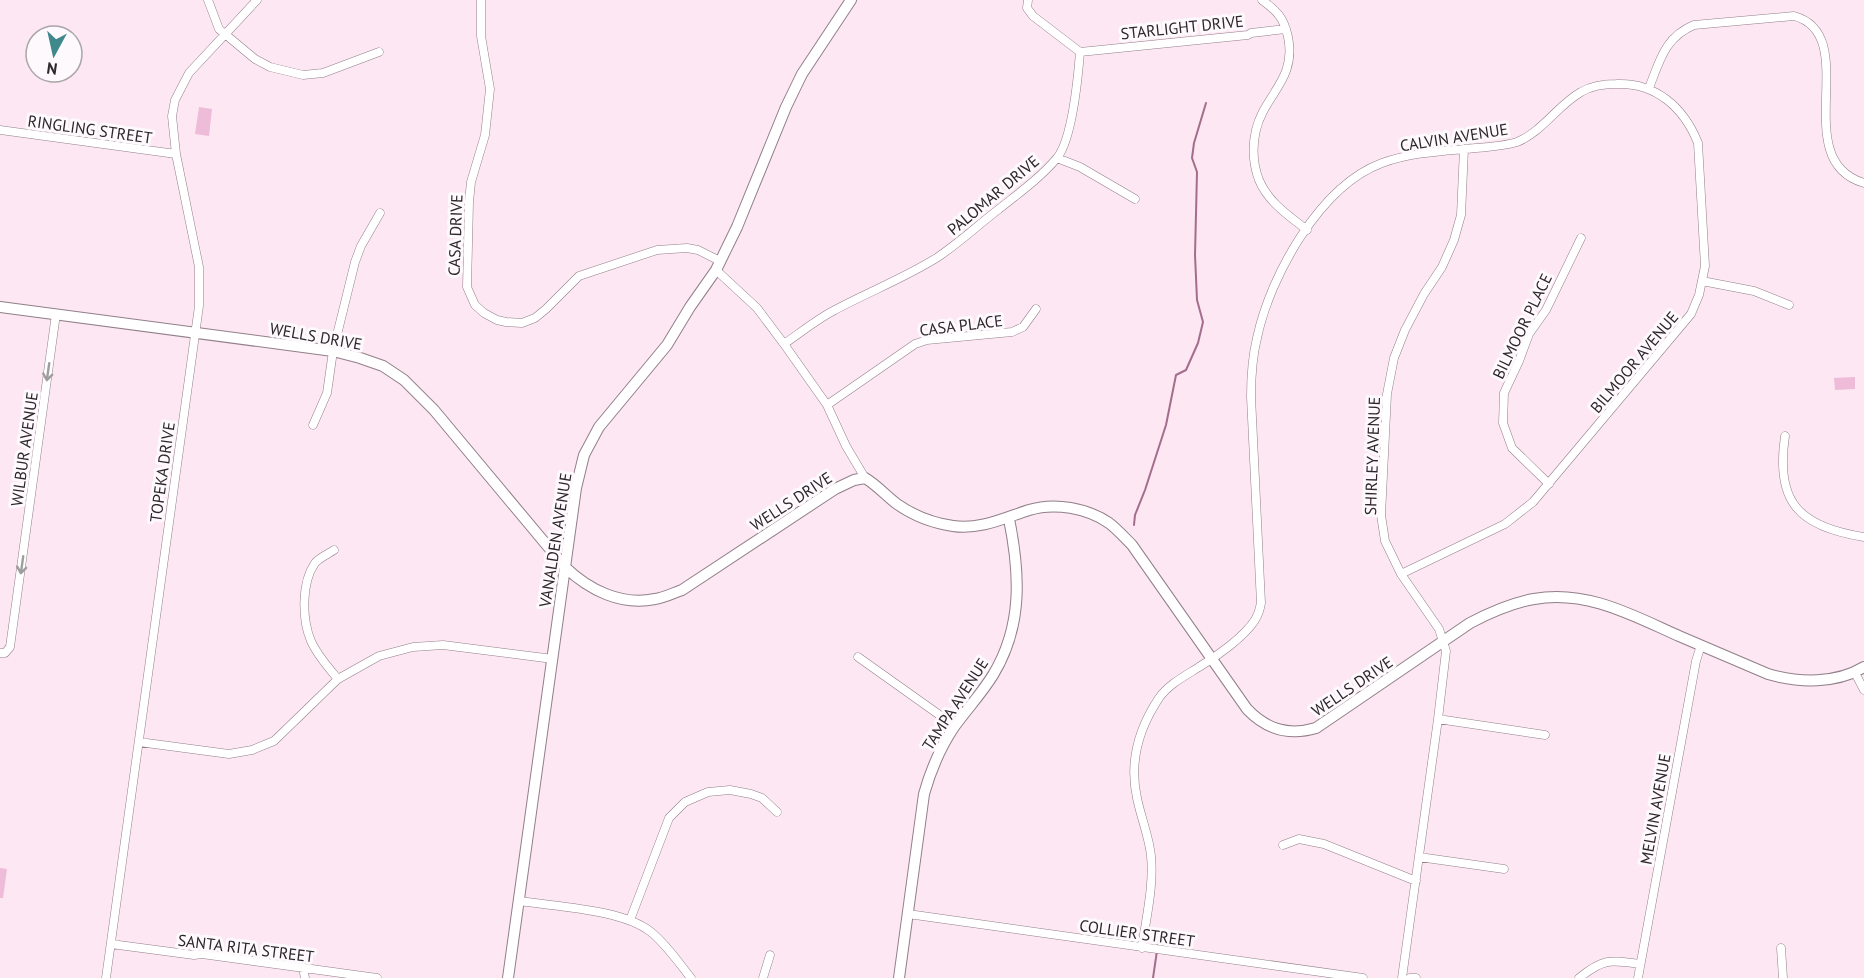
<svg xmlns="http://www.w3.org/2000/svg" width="1864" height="978" font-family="'PT Sans',sans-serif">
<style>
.green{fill:#eebcd8}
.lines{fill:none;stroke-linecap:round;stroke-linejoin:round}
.stream{stroke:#a46d8d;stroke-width:2}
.street-casing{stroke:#917f89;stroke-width:9}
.secondary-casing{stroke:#917f89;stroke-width:12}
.street{stroke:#fff;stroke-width:8}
.secondary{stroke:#fff;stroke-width:10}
.oneway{stroke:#a09d9f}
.labels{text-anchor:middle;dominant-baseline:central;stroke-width:6;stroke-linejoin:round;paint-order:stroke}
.street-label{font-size:16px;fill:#2d262a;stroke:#fef9fc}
</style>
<rect width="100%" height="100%" fill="#fce7f2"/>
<path class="green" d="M199 107 212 109 209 136 195 134Z
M1855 377V389L1835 390 1834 378Z
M0 868 7 869 3 898H0Z"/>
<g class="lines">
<path class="stream" d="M1134 525 1135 515 1145 490 1166 425 1176 375 1186 370 1198 343 1203 322 1197 300 1195 255 1197 172 1192 158 1194 143 1206 103
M1153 978 1158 944"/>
<defs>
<path id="street" d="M208 0 219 29 255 59 270 67 303 75 323 73 379 52
M481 0V36L490 89 485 135 471 182 469 202 467 287 475 305 484 313 497 320 506 322 522 323 535 318 546 309 579 276 657 250 687 248 698 250 720 261
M1028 0 1027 8 1033 16 1080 52
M1262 0C1277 11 1284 18 1288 37 1297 80 1264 95 1256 130 1252 147 1253 164 1259 180 1268 202 1289 216 1307 230
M1080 52 1248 35 1251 33 1286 29
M1649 88C1660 60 1665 37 1694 25L1794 16C1864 35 1786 160 1864 183
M0 130 176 154
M1057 158 1080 167 1135 199
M716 270 757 308 784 344 827 405 846 446 865 478
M1702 281 1754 291 1789 305
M784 344C800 333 816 320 833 311 868 292 905 278 938 257 960 242 978 225 999 209 1019 193 1040 178 1057 158 1072 139 1078 77 1080 52
M827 405 915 344 927 340 1012 332 1023 327 1036 309
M313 425 327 393 333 351 355 262 361 246 380 213
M1785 436C1775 502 1799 527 1864 537
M1549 484 1512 448 1503 423 1504 393 1519 361 1529 334 1546 310 1581 238
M334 550C328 554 319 558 315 563 301 583 302 620 311 641 317 655 328 667 338 679
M0 653H5L10 647 56 314
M858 657 955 726
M1855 673 1864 690
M1438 719 1545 735
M139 742 229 754 252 750 274 741 338 679 379 656 413 647 443 645 553 659
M1283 845 1299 839 1324 844 1416 881
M1419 857 1504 869
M520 901C557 907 622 909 651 932 667 945 678 962 691 978
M908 914 1363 978
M630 920 669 818 685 802 708 792 730 790 751 794 762 798 777 812
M111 944 194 955 202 954 377 978
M1142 948C1146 918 1154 886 1151 856 1149 836 1141 818 1137 798 1129 762 1139 728 1159 698 1169 684 1185 676 1199 667 1216 657 1244 637 1255 620 1258 615 1260 609 1261 603L1251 397C1251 377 1252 358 1257 338 1270 276 1320 186 1382 163 1412 152 1445 151 1476 148 1490 147 1504 146 1517 142 1542 132 1558 105 1581 92 1591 86 1605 84 1616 84 1656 82 1684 108 1698 143L1705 266 1699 295 1691 314 1533 502 1505 524 1401 574
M1781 948 1783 978
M303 968 305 978
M106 978 199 306V267L176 154 172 116 175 100 189 73 257 0
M763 978 770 955
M1402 978 1438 719 1446 651 1439 629 1401 574 1385 541 1381 515 1387 394 1394 358 1405 330 1424 294 1442 267 1454 240 1461 215 1464 149
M1410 978H1416
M1579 978C1604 958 1610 960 1640 964
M1638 978 1696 661 1701 645"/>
<path id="secondary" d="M0 307 333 351 360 358 383 366 404 380 434 410 565 567C589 590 621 606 655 599 664 598 673 593 682 590L835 489 854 480 865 478C877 485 886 496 897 504 914 516 932 523 953 526 980 530 1004 518 1029 510 1055 502 1087 508 1109 523 1117 529 1125 538 1132 545L1247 709C1267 730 1289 736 1316 728L1470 623C1491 612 1511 603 1534 599 1586 589 1634 616 1679 636 1709 649 1738 661 1768 674 1799 683 1836 684 1864 667
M508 978 576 488 584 455 599 427 667 345 690 307 716 270 737 227 786 107 802 74 851 0
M899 978 924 794C931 769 940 748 954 727 967 709 982 693 993 675 1023 626 1020 573 1009 519"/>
</defs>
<use href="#street" class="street-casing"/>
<use href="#secondary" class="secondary-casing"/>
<use href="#street" class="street"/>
<use href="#secondary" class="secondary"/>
</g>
<defs><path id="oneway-shaft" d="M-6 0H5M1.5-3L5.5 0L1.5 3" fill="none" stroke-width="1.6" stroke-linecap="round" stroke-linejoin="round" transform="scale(1.5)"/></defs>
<g class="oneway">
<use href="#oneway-shaft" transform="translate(48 372) rotate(98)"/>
<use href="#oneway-shaft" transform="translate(22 565) rotate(98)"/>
</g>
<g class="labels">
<g class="street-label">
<text transform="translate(1182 27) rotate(-6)">STARLIGHT DRIVE</text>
<text transform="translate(90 129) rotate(8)">RINGLING STREET</text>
<text transform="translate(1454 137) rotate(-9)">CALVIN AVENUE</text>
<text transform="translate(993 195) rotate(-40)">PALOMAR DRIVE</text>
<text transform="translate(455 235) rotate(-88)">CASA DRIVE</text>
<text transform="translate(961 325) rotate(-7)">CASA PLACE</text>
<text transform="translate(1522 326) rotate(-64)">BILMOOR PLACE</text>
<text transform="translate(316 336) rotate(10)">WELLS DRIVE</text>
<text transform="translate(1634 362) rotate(-50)">BILMOOR AVENUE</text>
<text transform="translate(24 449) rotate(-82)">WILBUR AVENUE</text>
<text transform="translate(1372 456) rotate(-88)">SHIRLEY AVENUE</text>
<text transform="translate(162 472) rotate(-82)">TOPEKA DRIVE</text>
<text transform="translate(791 501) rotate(-33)">WELLS DRIVE</text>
<text transform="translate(555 540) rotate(-81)">VANALDEN AVENUE</text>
<text transform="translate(1352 686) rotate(-34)">WELLS DRIVE</text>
<text transform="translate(955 704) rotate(-57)">TAMPA AVENUE</text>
<text transform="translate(1655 809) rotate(-80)">MELVIN AVENUE</text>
<text transform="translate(1137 933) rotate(8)">COLLIER STREET</text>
<text transform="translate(246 948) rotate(7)">SANTA RITA STREET</text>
</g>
</g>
<g transform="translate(54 54) rotate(188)"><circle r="28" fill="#fef9fc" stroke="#aaa5a8" stroke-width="1.5"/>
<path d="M0-4.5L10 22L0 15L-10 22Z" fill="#3f888b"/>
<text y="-9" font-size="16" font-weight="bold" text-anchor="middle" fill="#2d262a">N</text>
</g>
</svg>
